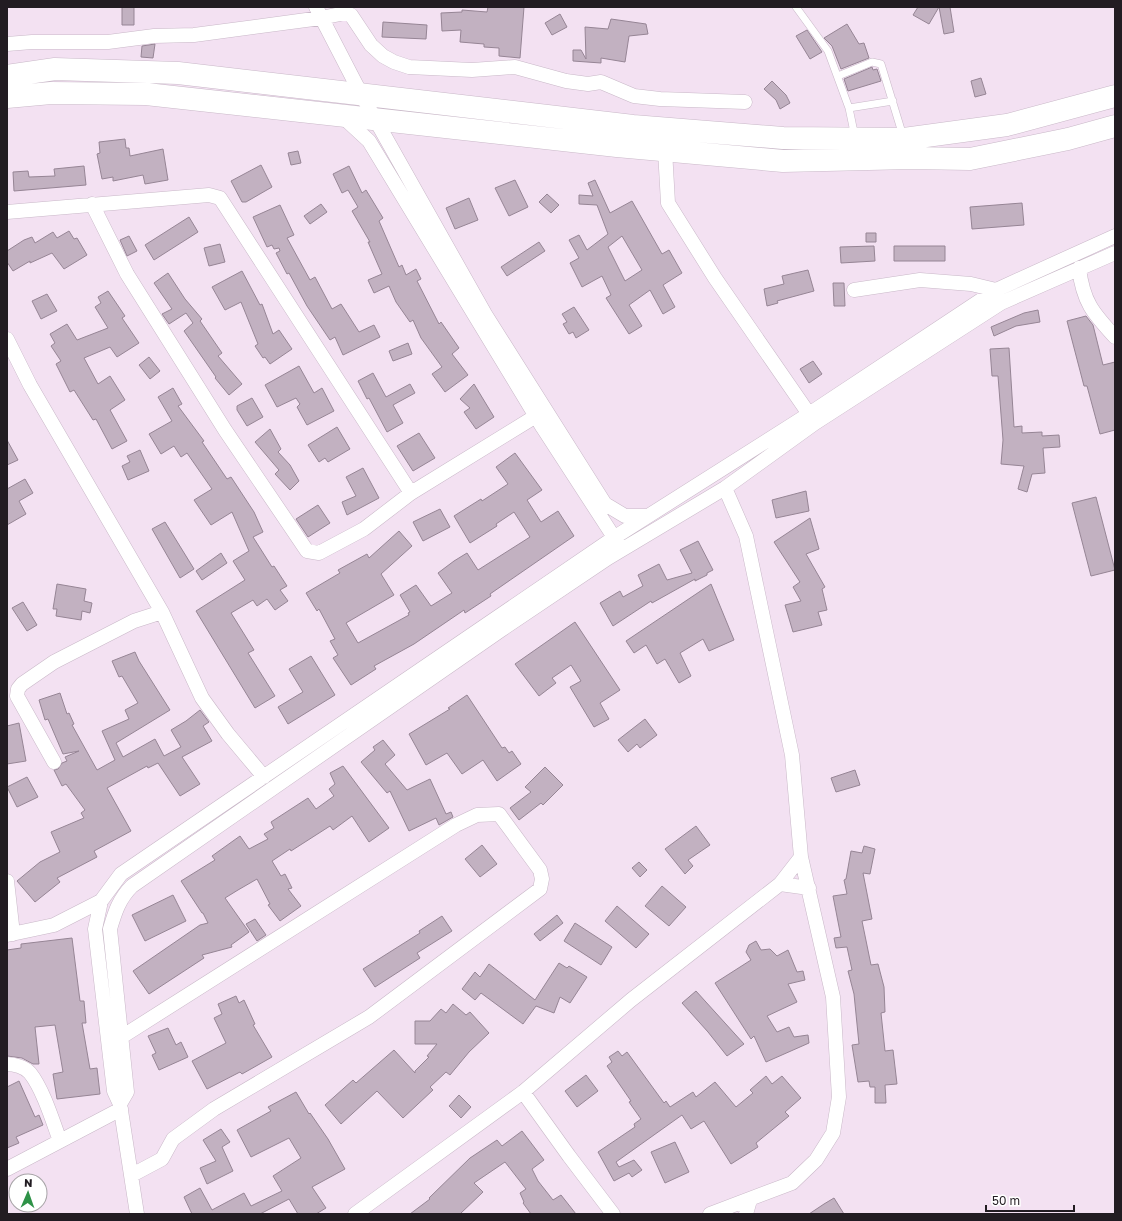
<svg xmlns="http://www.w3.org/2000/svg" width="1122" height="1221" font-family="'Golos Text',sans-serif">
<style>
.building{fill:#c2b1c1;stroke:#968595;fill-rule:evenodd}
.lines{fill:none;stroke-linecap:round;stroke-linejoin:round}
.lane-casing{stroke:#c9b8c8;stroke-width:8}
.street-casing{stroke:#c9b8c8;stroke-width:15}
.highway-casing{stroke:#c9b8c8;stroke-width:23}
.lane{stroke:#fff;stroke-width:7}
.street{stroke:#fff;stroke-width:14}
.highway{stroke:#fff;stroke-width:22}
</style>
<rect width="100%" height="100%" fill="#f3e1f2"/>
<path class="building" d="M122 7H134V25H122Z
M488 7H524L520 58 499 56V48L484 47V44L460 42 461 30 442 31 441 13 462 12V10L487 12Z
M918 7H950L954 32 944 34 939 7 929 24 913 15Z
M560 14 567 27 552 35 545 23Z
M611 19 646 24 648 34 629 36 625 62 601 58V63L573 61V50H581L586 59 585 27 608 29Z
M383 22 427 25 426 39 382 37Z
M847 24 859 44 864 43 869 58 841 69 832 46 824 38Z
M807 30 822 52 810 59 796 36Z
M155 44 153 58 141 57 142 46Z
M872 67 873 70 877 69 881 81 848 91 844 79Z
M981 78 986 94 975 97 971 81Z
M772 81 786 95 790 103 780 109 776 100 764 89Z
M125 139 126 148H129L130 156 163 149 168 180 145 184 143 175 113 181V177L102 179 97 154 100 153 99 142Z
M298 151 301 163 291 165 288 153Z
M261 165 272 187 246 202H242L231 181Z
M84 166 86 185 14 191 13 172 28 171 29 177 55 176 54 169Z
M349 166 362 193 366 190 383 218 379 221 399 267 402 265 406 275 416 269 421 279 417 281 439 324 441 322 459 348 452 354 468 375 445 392 432 374 442 367 421 338 413 320 410 322 396 302 389 286 374 293 368 280 382 274 368 242H370L352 211 358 207 348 190 342 193 333 174Z
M515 180 528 207 509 216 495 188Z
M595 180 610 213 632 201 662 254 669 250 682 273 663 285 675 307 663 314 650 290 629 305 642 326 629 334 606 298 611 295 602 276 582 287 570 263 579 258 569 240 579 235 587 250 608 234 597 205 579 204V195L593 196 588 183ZM622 236 642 270 625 281 608 247Z
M547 194 559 205 551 213 539 202Z
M469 198 478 220 455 229 446 208Z
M1022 203 1024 225 972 229 970 207Z
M321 204 327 212 310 224 304 216Z
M280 205 294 235 287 238 310 280 315 277 332 309 341 304 359 332 374 325 380 337 343 355 335 337 330 340 307 306 289 273 287 274 276 253 280 251 279 248 274 249 272 245 267 247 253 217Z
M189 217 198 232 154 260 145 245Z
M69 231 74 239 77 238 87 255 64 269 52 253 30 263V261L13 271 7 262V251L24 240 32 237 35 243 53 232 57 238Z
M866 233H876V242H866Z
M129 236 137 251 127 256 120 240Z
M539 242 545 251 507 276 501 267Z
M220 244 225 262 209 266 204 248Z
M874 246 875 261 841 263 840 247Z
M894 246H945V261H894Z
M808 270 814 291 777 301 778 303 767 306 764 289 784 284 782 276Z
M242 271 260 305 262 304 273 334 279 330 292 349 270 364 265 357 263 358 255 346 258 344 241 302 225 310 212 287Z
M168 273 185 299 202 319 200 321 222 353 218 356 242 384 229 395 215 378 216 377 184 331 193 323 186 313 169 324 162 314 172 309 154 283Z
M833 283H844L845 306H834Z
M108 291 125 316 122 318 139 343 117 357 110 347 84 358 98 384 110 376 125 400 110 410 127 441 112 449 96 419 93 420 74 390 70 392 56 364 61 361 51 346 55 343 50 334 67 324 77 340 108 328 95 307 101 303 98 297Z
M47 294 57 311 41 319 32 301Z
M574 307 589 330 576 338 573 332 569 334 563 324 567 322 562 314Z
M1038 310 1040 322 1016 326 994 336 991 327 1024 313Z
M1086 316 1093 325 1103 365 1115 362V430L1100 434 1087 386H1084L1067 321Z
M408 343 412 354 393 361 389 351Z
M1009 348 1014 427 1022 426V433L1042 432V436L1059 435 1060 447 1043 448 1045 473 1032 474 1027 492 1018 489 1024 466 1001 464 1003 440 998 376H992L990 349Z
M149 357 160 371 150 379 139 365Z
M813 361 822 374 809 383 800 369Z
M299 366 314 393 322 388 334 411 307 425 297 407 300 404 296 398 277 407 265 385Z
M373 373 386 397 410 384 415 393 393 405 403 423 387 432 369 398 367 399 358 381Z
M474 384 494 417 476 429 464 412 470 408 460 399Z
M173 388 182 404 178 406 204 441 202 442 227 479 231 477 254 512 263 532 253 537 272 567 274 566 287 586 280 590 288 601 275 610 267 599 257 606 253 600 231 613 254 650 248 653 275 696 255 708 196 611 245 580 233 561 249 551 232 512 211 525 194 500 212 489 187 453 181 457 174 446 161 454 149 434 172 421 158 397Z
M252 398 263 417 247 426 237 410V406Z
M337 427 350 449 328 462 325 458 319 462 308 445Z
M270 429 281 449 278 452 290 465 299 481 290 490 275 474 279 470 255 442Z
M419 433 435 458 413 471 397 446Z
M7 440 18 460 7 465Z
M140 450 149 471 128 480 122 466 130 462 127 456Z
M515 453 542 490 527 500 541 522 558 511 574 536 490 594 491 596 465 613 464 610 414 644 374 666 376 669 351 685 333 658 338 655 330 641 335 639 319 609 317 611 306 593 340 573 338 570 367 554 369 558 399 531 412 546 381 574 394 595 346 623 358 643 409 615 408 613 410 612 400 595 416 585 431 606 452 593 438 573 454 561 467 553 478 570 530 537 514 512 496 524 497 526 470 543 454 516 481 499 482 501 508 484 496 467Z
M363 468 379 498 347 515 342 502 356 496 346 477Z
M25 479 33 493 19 501 26 514 7 525V489Z
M806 491 809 511 776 518 772 500Z
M1096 497 1115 570 1091 576 1072 503Z
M318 505 330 523 308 537 296 519Z
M440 509 450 527 423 541 413 522Z
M810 518 819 549 806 554 825 587 822 589 827 610 818 612 822 625 793 632 785 605 801 601 793 587 800 582 774 542Z
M165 522 194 569 180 578 152 529Z
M698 541 713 570 707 573V575L695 581V579L652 603 651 601 613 626 600 603 620 591 623 597 643 586 638 575 659 564 667 580 692 573 680 550Z
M221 553 227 563 202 580 196 571Z
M57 584 86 589 84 601 92 603 90 613 82 611 81 620 56 616 57 609H53Z
M711 584 734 640 709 651 703 639 680 653 691 676 679 683 665 659 657 664 646 645 634 653 626 641Z
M23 602 37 625 27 631 12 608Z
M575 622 620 690 600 703 609 719 594 727 570 687 581 681 571 665 552 678 556 683 539 696 515 664Z
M135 652 139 661 170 710 116 743 123 757 155 739 164 756 181 747 171 730 186 721 200 710 209 722 203 726 212 741 182 757 200 784 180 796 158 763 148 768 147 766 107 788 131 831 94 851 97 857 57 878 60 882 35 902 17 881 40 862 60 852 51 832 84 818 81 813 85 810 66 784 62 786 54 770 58 769 62 763 67 761 65 757 79 751 63 754 48 719 45 720 39 700 60 693 67 714 69 713 74 724 72 725 97 770 115 760 102 731 129 719 125 710 138 703 122 676 119 677 112 661Z
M311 656 335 695 288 724 278 707 303 692 289 669Z
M467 695 502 748 505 747 509 753 512 751 521 764 497 781 483 760 462 774 447 753 426 765 409 734 450 709 448 708Z
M645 719 657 735 640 748 637 744 628 752 618 740Z
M19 723 26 761 7 764V726Z
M383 740 395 755 385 764 407 790 430 779 446 814 451 812 453 817 439 825 436 818 409 831 390 791 387 793 361 762 375 750 373 747Z
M343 766 389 828 369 842 352 816 333 830 330 826 291 851 290 849 272 861 281 876 285 874 292 888 288 889 301 906 280 921 268 905 270 904 257 879 238 890 225 898 249 932 231 945 232 947 202 955 204 958 149 994 133 971 200 925 208 923 203 913H202L181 881 215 860 212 856 240 836 249 849 268 839 264 834 274 828 271 822 308 798 316 809 334 796 329 789 335 784 330 773Z
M545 767 563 785 543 805 541 803 519 820 510 808 531 792 525 787Z
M855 770 860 785 836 792 831 778Z
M27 777 38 797 17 807 7 787Z
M696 826 710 845 688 860 693 866 685 874 665 849Z
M482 845 497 864 480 877 465 859Z
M864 846 875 849 870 874 863 873 872 919 862 921 871 965 878 964 884 987 885 1012 881 1013 885 1051 893 1050 897 1084 885 1085 886 1103H875V1087H870L869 1081 858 1082 852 1045 859 1044 854 994 848 971 852 970 847 947 836 948 834 938 841 937 833 896 847 894 844 880 846 879 851 851 862 853Z
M639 862 647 870 640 877 632 868Z
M662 886 686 907 669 926 645 906Z
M173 895 186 921 145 941 132 915Z
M617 906 649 934 636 948 605 921Z
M557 915 563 923 540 941 534 934Z
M442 916 452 931 417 953 420 958 375 987 363 969 420 933 419 931Z
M255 919 266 935 257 941 246 924Z
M575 923 612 947 601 965 564 941Z
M72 938 80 1001H84L86 1023H82L90 1069 97 1068 100 1094 57 1099 53 1074 63 1072 55 1025 35 1027 39 1064H33L22 1058 7 1056V950L21 948V944Z
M756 941 761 950 770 949 777 956 788 950 797 972 803 971 805 980 788 984 797 1002 767 1016 777 1032 789 1027 794 1037 808 1035 809 1043 766 1062 754 1036 751 1039 715 983 751 960 746 952 749 945Z
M559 963 567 968 569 966 587 977 570 1003 560 997 554 1013 536 1006 523 1024 481 993 475 1000 462 989 475 972 480 977 489 964 535 1000Z
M696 991 744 1044 727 1056 708 1032 682 1003Z
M236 996 239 1003 244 1000 255 1024 253 1025 272 1057 242 1074 240 1072 207 1089 192 1061 226 1043 214 1018 222 1014 218 1004Z
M453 1004 466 1015 470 1012 489 1033 469 1052 450 1075 446 1072 430 1087 433 1090 403 1118 377 1091 341 1124 325 1105 353 1080 356 1083 394 1050 415 1073V1071L429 1057 427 1056 437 1044H415V1021H430L441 1009 446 1013Z
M168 1028 176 1045 181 1042 188 1057 159 1070 152 1055 156 1053 148 1036Z
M618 1051 622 1056 627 1052 664 1103 666 1101 670 1107 693 1092 696 1097 715 1082 736 1107 753 1093 750 1090 766 1076 772 1084 782 1076 801 1098 785 1112 789 1116 756 1143 758 1147 731 1164 704 1121 691 1129 682 1115 616 1162 619 1167 634 1160 642 1170 632 1177 629 1173 614 1181 598 1152 635 1127 634 1124 641 1119 629 1102 631 1101 607 1066 612 1062 609 1057Z
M586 1075 598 1091 577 1107 565 1091Z
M19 1081 35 1117 39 1115 43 1125 16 1137 19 1143 7 1148V1087Z
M296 1092 309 1114 310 1113 328 1139 345 1169 312 1187 326 1208 316 1214H298L289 1199 260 1214H192L184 1197 200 1188 212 1210 244 1193 251 1206 282 1191 273 1176 301 1158 289 1138 251 1157 237 1130 271 1111 268 1107Z
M459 1095 471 1107 461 1118 449 1106Z
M221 1129 230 1142 222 1147 233 1171 207 1184 200 1168 216 1161 203 1140Z
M522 1131 544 1160 532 1169 538 1181 553 1200 561 1195 576 1214H531L523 1203 524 1202 520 1193 526 1189 505 1162 474 1183 483 1192 460 1214H410L430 1199 429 1198 470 1158 497 1140 502 1146Z
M675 1142 689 1172 665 1183 651 1152Z
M834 1198 844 1214H809L824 1204Z"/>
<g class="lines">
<defs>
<path id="lane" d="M796 7 828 51 849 108 855 137
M838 76 872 62 881 64 903 136
M849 108 893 101"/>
<path id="street" d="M316 7 361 94 485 314 605 504 625 516H646
M7 44 32 42H108L154 36 194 35 321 18 345 13 351 15 371 45 383 56 394 62 409 67 472 70 515 67 566 81 588 84 601 82 634 96 660 99 745 102
M343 117 369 141 543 428 619 545
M665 150 668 203 715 278 809 414
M92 204 127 274 225 430 307 551 319 553 364 529 411 493 536 416
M7 212 209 195 220 198 411 493
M1079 268C1083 302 1093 313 1115 337
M854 290 920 280 971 284 996 290
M7 339 30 385 162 612 202 698 228 734 264 777
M54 762 17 696 18 689 22 684 54 662 134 621 162 612
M7 881 13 934
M780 884 809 888
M7 935 54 925 101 901
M123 1036 456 825 477 815 499 814 540 870 542 879 540 889 369 1017 214 1109 173 1139 162 1159 132 1175
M7 1064C14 1064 25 1067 30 1073 43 1089 53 1122 60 1141
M523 1092 569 1156 613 1214
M120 1104 127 1092 110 929C115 912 119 899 132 886L501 630 608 558 725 488 815 423 1001 303 1115 253
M7 1169 121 1109
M137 1214 120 1104 114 1091 95 929 101 901 121 874 615 537 809 414 996 290 1115 236
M355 1214 523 1092 631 1000 780 884 801 857
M710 1214 792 1183 816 1160 833 1133 839 1097 833 997 801 857 792 755 746 536 725 488
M746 1214 750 1200"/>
<path id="highway" d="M7 76 55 69 178 73 633 126 783 138 904 139 1007 125 1115 96
M7 97 51 93 146 94 617 146 783 161 911 158 970 159 1068 139 1115 126"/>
</defs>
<use href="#lane" class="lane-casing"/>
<use href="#street" class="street-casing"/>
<use href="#highway" class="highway-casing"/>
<use href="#lane" class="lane"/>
<use href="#street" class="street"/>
<use href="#highway" class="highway"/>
</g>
<rect width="1122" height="1221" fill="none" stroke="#221c22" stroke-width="16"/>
<g transform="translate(28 1193) rotate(2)"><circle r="19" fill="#ffffff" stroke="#a7a4a7"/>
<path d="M0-3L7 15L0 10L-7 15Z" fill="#2e9247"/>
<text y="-6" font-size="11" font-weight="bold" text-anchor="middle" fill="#221c22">N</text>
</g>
<path d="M986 1205v6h88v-6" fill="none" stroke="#221c22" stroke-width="2"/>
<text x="992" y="1205" font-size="12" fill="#221c22" stroke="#ffffff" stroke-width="3" paint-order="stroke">50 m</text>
</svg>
